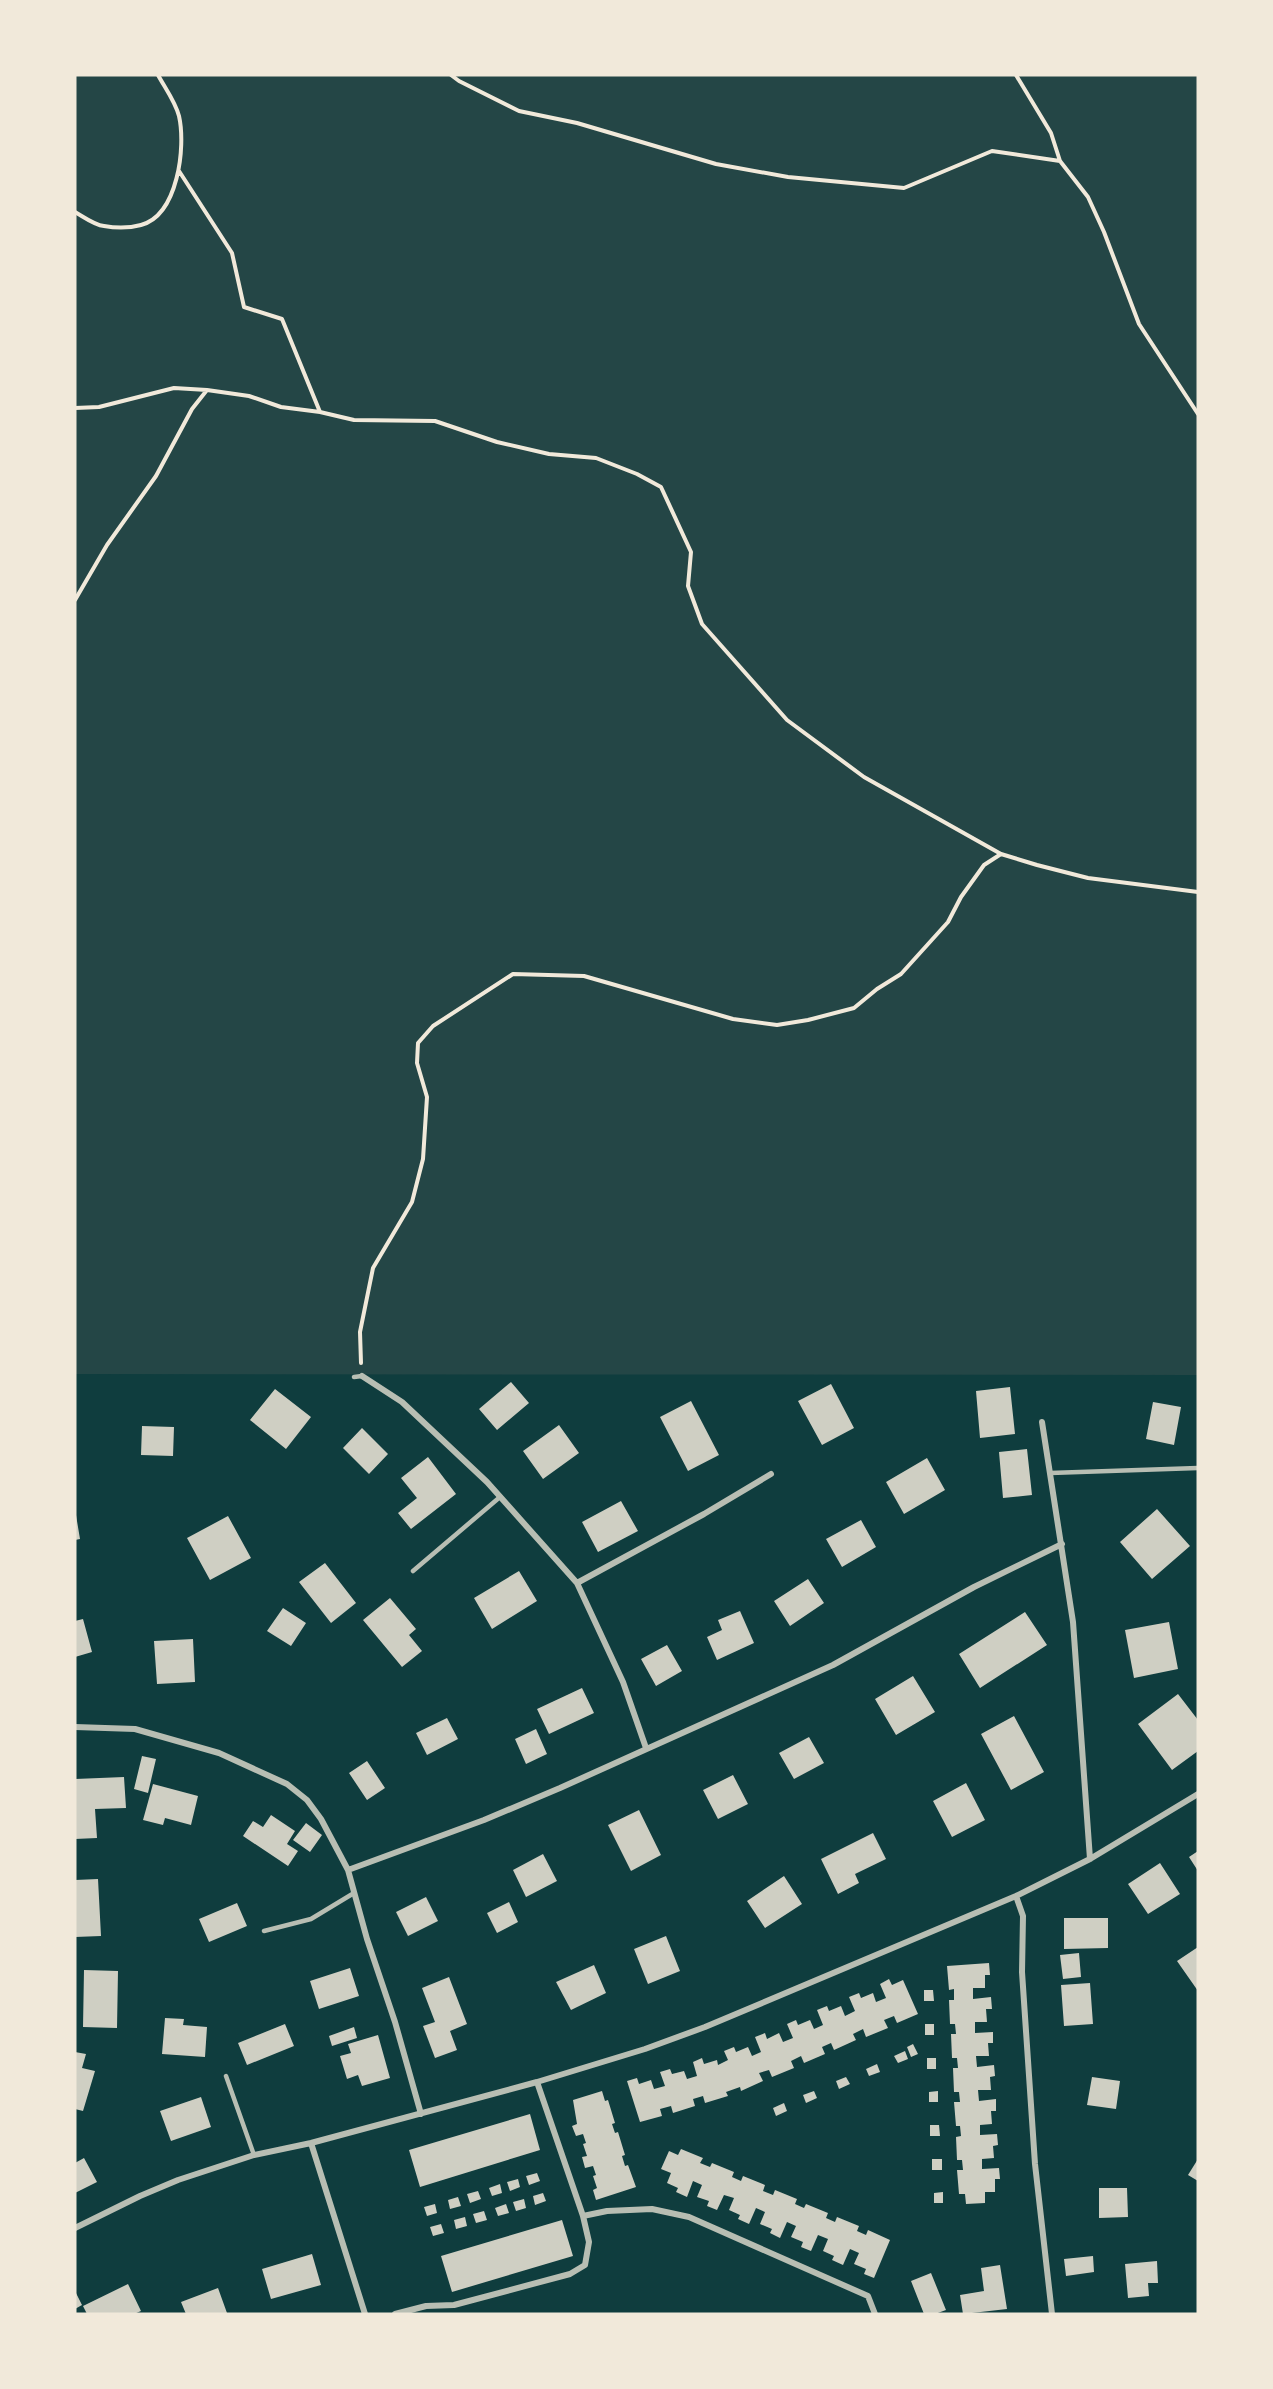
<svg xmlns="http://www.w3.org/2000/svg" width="1273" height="2389" font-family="Rubik,sans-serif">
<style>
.green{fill:#244646}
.building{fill:#cfcfc3}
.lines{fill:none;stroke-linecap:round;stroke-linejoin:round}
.path{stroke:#f1e9da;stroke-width:4}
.service{stroke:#b8beb3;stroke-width:4.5}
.minor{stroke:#b8beb3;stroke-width:6}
</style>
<rect width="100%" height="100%" fill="#0f3d3e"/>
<path class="green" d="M75 75H1198V1375L75 1374Z"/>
<path class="building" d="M511 1382 529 1403 497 1430 479 1409Z
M831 1384 854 1428 822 1445 798 1401Z
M1010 1387 1015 1434 980 1438 976 1391Z
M275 1389 311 1417 286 1449 250 1420Z
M691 1401 719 1455 688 1471 660 1417Z
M1153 1402 1181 1407 1174 1445 1146 1439Z
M559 1425 579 1453 543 1479 523 1451Z
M142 1426 174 1427 173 1456 141 1455Z
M362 1428 388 1454 369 1474 343 1448Z
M1027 1449 1032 1495 1003 1498 999 1452Z
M428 1457 456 1494 411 1529 398 1513 417 1498 401 1478Z
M927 1458 945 1490 904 1514 886 1482Z
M621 1501 638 1531 598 1552 582 1522Z
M75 1509 80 1539 75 1540Z
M1157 1509 1190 1546 1152 1579 1120 1542Z
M228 1516 251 1558 210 1580 187 1538Z
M861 1520 876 1547 842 1567 826 1539Z
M325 1563 356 1603 331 1623 299 1582Z
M519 1571 537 1601 492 1629 474 1598Z
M808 1579 824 1603 790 1626 774 1601Z
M390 1598 416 1629 409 1635 422 1651 402 1667 363 1620Z
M283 1608 306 1623 291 1646 267 1631Z
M740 1611 754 1643 717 1660 707 1637 722 1630 718 1620Z
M1025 1612 1047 1645 980 1688 959 1654Z
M83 1619 92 1652 75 1657V1621Z
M1169 1622 1178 1669 1134 1678 1125 1630Z
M193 1639 195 1682 157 1684 154 1641Z
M667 1645 682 1671 656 1686 641 1659Z
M913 1676 935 1712 896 1735 875 1699Z
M582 1688 594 1713 549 1734 537 1709Z
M1178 1694 1198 1720V1751L1172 1770 1138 1724Z
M1014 1716 1044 1772 1011 1790 981 1734Z
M447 1718 458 1739 427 1755 416 1733Z
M536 1729 547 1754 526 1764 515 1739Z
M809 1737 824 1763 794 1779 779 1753Z
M142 1756 156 1759 148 1793 134 1789Z
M367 1761 385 1788 367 1800 349 1773Z
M733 1775 748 1804 718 1819 703 1790Z
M124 1777 126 1808 95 1809 97 1838 75 1839V1779Z
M966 1783 985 1820 952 1837 933 1801Z
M153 1784 198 1796 191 1825 165 1818 163 1825 143 1820Z
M639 1810 661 1855 631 1871 608 1825Z
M271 1815 295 1831 287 1844 298 1851 288 1866 243 1836 253 1821 263 1827Z
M306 1823 322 1835 310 1852 293 1840Z
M873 1833 886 1859 855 1874 859 1883 838 1894 821 1859Z
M1198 1851V1871L1189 1857Z
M543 1854 557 1881 526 1897 513 1870Z
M1160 1863 1180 1894 1148 1914 1128 1884Z
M784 1876 802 1904 765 1928 747 1901Z
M98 1879 101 1936 75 1937V1880Z
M426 1897 438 1921 408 1936 396 1912Z
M509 1902 518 1922 497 1933 487 1913Z
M237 1903 247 1926 209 1942 199 1919Z
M1064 1918H1108V1948L1064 1949Z
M666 1936 680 1971 648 1984 634 1949Z
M1198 1947V1991L1177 1961Z
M1079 1953 1081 1977 1063 1979 1060 1955Z
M989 1963 990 1975H985V1988H973V1999L991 1997 992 2009H986L987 2022H975V2033L993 2032V2043H988L989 2056H976L977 2067 994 2065 995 2076 990 2077 991 2090H978L979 2101 996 2099V2111H991L992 2124 980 2125V2135L997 2134 998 2145 993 2146 994 2158 982 2159V2169L999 2168 1000 2179H995V2192H985V2203L966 2204 965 2194H959L957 2170H963L962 2160H957L956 2137 961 2136 960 2126H956L954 2102H960L959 2092H954L953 2068H958L957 2058H952L951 2034H956L955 2024H950L949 2000H954V1989L949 1990 947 1966Z
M594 1965 606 1993 571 2010 556 1982Z
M350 1968 359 1996 319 2009 310 1981Z
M84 1970 118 1971 117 2028 83 2027Z
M449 1977 467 2024 450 2031 457 2050 435 2058 423 2026 435 2022 422 1988Z
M889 1979 892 1985 903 1980 918 2014 897 2023 894 2016 884 2020 888 2028 866 2037 863 2029 853 2034 856 2040 834 2050 831 2043 822 2047 825 2054 804 2063 801 2056 791 2061 794 2068 772 2077 769 2070 759 2073 763 2081 741 2091 740 2087 726 2092 728 2096 705 2103 703 2096 693 2099 695 2106 673 2113 671 2106 660 2109 662 2116 640 2122 627 2081 637 2078 639 2084 651 2080 654 2089 665 2086 660 2072 670 2069 672 2074 684 2071 687 2079 697 2076 693 2062 702 2058 704 2064 717 2060 718 2065 728 2060 724 2051 734 2047 736 2052 748 2047 752 2056 761 2052 755 2037 765 2033 767 2039 779 2033 783 2042 793 2038 787 2024 796 2020 798 2025 810 2020 814 2029 823 2025 817 2010 827 2006 829 2011 841 2006 845 2016 855 2011 849 1997 859 1993 861 1998 873 1993 876 2002 886 1998 880 1984Z
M1090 1983 1093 2024 1064 2026 1061 1985Z
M924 1990H933L934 2001H924Z
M165 2018 184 2019 183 2025 207 2027 205 2057 162 2054Z
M285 2024 294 2046 247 2065 238 2043Z
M925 2024H934V2035H925Z
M354 2027 357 2038 332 2046 329 2036Z
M378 2035 390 2078 362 2086 358 2075 347 2079 340 2056 351 2053 348 2044Z
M913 2044 918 2054 911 2057 907 2047Z
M905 2051 908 2059 898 2063 894 2056Z
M75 2052 86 2054 82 2068 95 2071 83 2111 75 2109Z
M927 2058H936V2069H927Z
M877 2064 880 2072 869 2076 866 2069Z
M846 2077 850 2084 839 2089 836 2081Z
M1092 2077 1120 2081 1116 2109 1087 2105Z
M602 2091 605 2101 608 2100 615 2123 612 2124 615 2133 618 2132 625 2155 622 2156 625 2166 628 2165 636 2187 596 2200 593 2190 597 2188 593 2176 596 2175 593 2166 585 2168 582 2157 587 2156 583 2144 586 2143 583 2134 576 2136 572 2126 577 2124 573 2100Z
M814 2091 817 2098 806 2103 803 2095Z
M938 2091V2102H929V2092Z
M201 2097 211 2127 171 2141 160 2111Z
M784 2103 787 2111 776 2116 773 2108Z
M530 2114 540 2150 420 2187 409 2150Z
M930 2125H939L940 2136H930Z
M681 2149 703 2158 700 2163 710 2167 712 2163 734 2172 732 2177 741 2181 743 2176 765 2185 763 2191 773 2195 775 2190 797 2199 795 2204 804 2208 806 2204 828 2213 826 2218 835 2222 837 2217 859 2226 857 2231 866 2235 868 2230 890 2240 874 2278 864 2274 866 2269 854 2264 859 2253 850 2249 843 2265 832 2260 834 2256 823 2251 828 2239 818 2235 811 2251 801 2247 803 2242 791 2237 796 2226 787 2222 780 2238 770 2233 772 2229 760 2224 765 2212 756 2208 749 2224 738 2219 740 2215 729 2210 734 2198 724 2195 717 2210 707 2206 709 2201 697 2197 702 2185 693 2181 687 2197 676 2192 678 2188 667 2183 671 2173 661 2169 669 2151 678 2155Z
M84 2158 97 2182 75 2193V2163Z
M932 2159H942V2170H932Z
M1198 2159V2181L1188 2175Z
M537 2173 540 2181 529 2185 526 2176Z
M518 2179 520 2187 510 2191 507 2182Z
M500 2184 502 2193 492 2196 489 2188Z
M1099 2188H1127L1128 2217 1099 2218Z
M478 2191 481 2199 470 2203 467 2194Z
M943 2192V2203H934V2193Z
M543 2193 546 2201 535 2205 533 2196Z
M458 2197 461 2206 450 2209 448 2200Z
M524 2199 526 2208 516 2211 513 2202Z
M435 2204 437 2213 427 2216 424 2207Z
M506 2204 509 2213 498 2216 495 2208Z
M484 2211 487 2220 476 2223 473 2214Z
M465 2217 467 2226 456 2229 454 2220Z
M562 2220 573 2256 452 2292 441 2256Z
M441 2224 444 2233 433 2236 430 2227Z
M312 2254 321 2285 271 2299 262 2269Z
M1093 2256 1094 2272 1066 2276 1064 2259Z
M1157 2261 1158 2283H1148L1149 2296 1128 2298 1125 2264Z
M1000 2265 1007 2309 963 2314 960 2295 984 2291 981 2268Z
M931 2273 946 2310 935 2314H924L911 2281Z
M128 2284 141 2311 134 2314H87L83 2306Z
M218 2288 227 2313 186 2314 181 2302Z
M75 2291 82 2305 75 2309Z"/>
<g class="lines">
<path class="path" d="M451 75 459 81 519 111 577 123 716 164 788 177 904 188 992 151 1060 161 1088 197 1104 232 1139 324 1198 414
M1016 75 1051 133 1060 161
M179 171 232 253 244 307 282 319 320 412
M75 212C84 217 94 225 104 226 115 228 130 228 141 225 178 215 186 147 179 116 175 101 165 88 158 75
M75 408 99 407 174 388 207 390 249 396 281 407 320 412 354 420 435 421 497 442 549 454 596 458 637 474 661 487 691 552 688 586 702 624 787 720 864 777 1001 854 1037 865 1088 878 1198 892
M75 600 107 545 156 476 192 409 207 390
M361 1363 360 1332 373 1268 412 1202 423 1159 427 1097 417 1063 418 1043 433 1026 513 974 584 976 733 1019 777 1025 808 1020 854 1008 877 989 901 974 948 922 961 897 984 865 1001 854"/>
<path class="service" d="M354 1377 362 1376
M1050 1473 1198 1468
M413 1571 500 1497
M264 1931 311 1919 354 1893
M226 2076 254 2155"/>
<path class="minor" d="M362 1376 402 1402 487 1482 577 1583 623 1682 646 1748
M1042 1422 1073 1622 1090 1859
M577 1583 704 1514 771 1474
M75 1727 135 1729 219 1753 287 1784 307 1800 321 1819 348 1870 367 1939 395 2022 421 2114
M348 1870 484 1820 560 1788 833 1665 974 1587 1062 1544
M1016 1896 1023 1916 1022 1972 1035 2164 1052 2314
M311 2143 365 2314
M583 2216 607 2211 652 2209 689 2217 868 2296 875 2314
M75 2228 140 2196 178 2180 254 2155 311 2143 537 2082 645 2049 705 2027 1016 1896 1090 1859 1198 1794
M395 2314 426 2306 454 2305 570 2274 585 2265 589 2242 583 2216 537 2082"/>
</g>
<rect width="1273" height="2389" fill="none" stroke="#f1e9da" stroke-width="153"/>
</svg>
